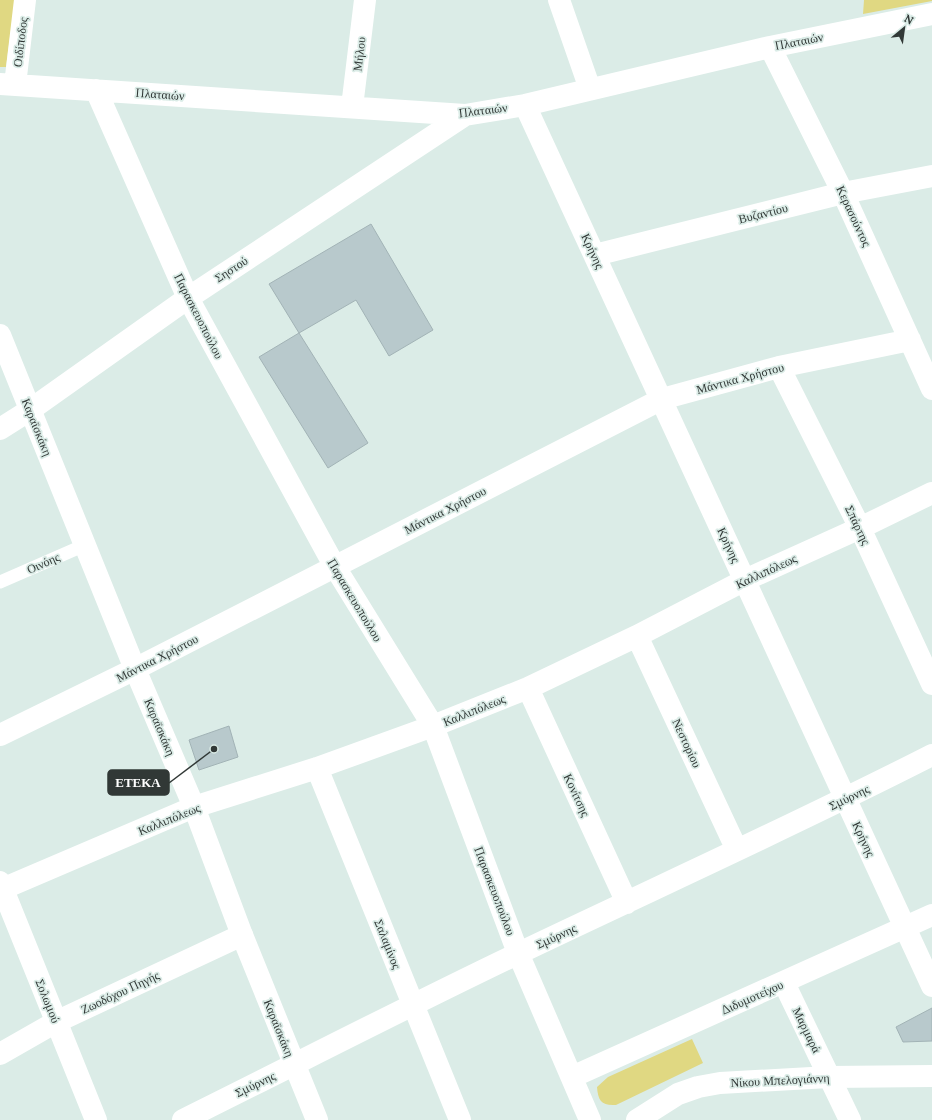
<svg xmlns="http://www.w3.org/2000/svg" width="932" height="1120" font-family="Lora,serif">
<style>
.green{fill:#e0d882}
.building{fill:#b8c9cc;stroke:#a2b3b6}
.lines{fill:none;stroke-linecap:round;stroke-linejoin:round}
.service{stroke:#fff;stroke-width:13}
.minor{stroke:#fff;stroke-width:22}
.tertiary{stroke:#fff;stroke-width:22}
.secondary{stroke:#fff;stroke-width:22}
.labels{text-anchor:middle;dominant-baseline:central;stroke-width:3.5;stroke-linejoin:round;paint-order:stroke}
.street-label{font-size:12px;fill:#313836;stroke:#dbece7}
.leader{fill:none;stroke:#313836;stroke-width:1.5}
.callout-dot{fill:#313836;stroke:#dbece7;stroke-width:1.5}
.callout{fill:#313836;stroke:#313836;stroke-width:1.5}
.callout-label{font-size:13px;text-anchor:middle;font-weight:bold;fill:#fff}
</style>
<rect width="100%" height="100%" fill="#dbece7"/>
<path class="green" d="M0 0H15L6 67H0Z
M864 0H932V1L863 14Z
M692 1039 703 1063 616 1105C602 1106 598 1101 597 1087L608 1077Z"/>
<path class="building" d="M371 224 433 330 389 356 356 300 299 333 269 284Z
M299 333 368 443 328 468 259 357Z
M229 726 238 757 199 770 189 740Z
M932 1008V1041L903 1042 896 1027Z"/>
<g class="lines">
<path class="service" d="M0 582 85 545"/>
<path class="minor" d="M559 0 590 89
M770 47 843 193 932 389
M0 84 465 115 525 105 770 47 932 14
M15 85 25 0
M96 90 188 298 335 567 433 726 518 953 590 1120
M525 105 932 986
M352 107 365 0
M595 255 843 193 932 176
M779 367 860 528 932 684
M0 429 30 410 188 298 465 115
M637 636 737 850
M528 688 627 903
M0 735 135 669 662 399 779 367 910 340
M317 768 460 1120
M0 890 194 807 317 768 433 726 528 688 637 636 745 580 860 528 932 493
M784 983 850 1120
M0 1054 56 1022 242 935
M572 1077 932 915
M183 1120C294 1065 404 1008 517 954 655 888 795 825 932 755"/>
<path class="tertiary" d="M0 335 135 669 194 807 242 935 317 1120
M0 882 96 1120"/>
<path class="secondary" d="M637 1120 678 1094 698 1087 720 1083 829 1077 932 1076"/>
</g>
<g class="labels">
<g class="street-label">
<text transform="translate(799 41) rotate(-11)">Πλαταιών</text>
<text transform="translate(20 42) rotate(-83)">Οιδίποδος</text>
<text transform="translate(359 54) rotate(-83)">Μήλου</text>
<text transform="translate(160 94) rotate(4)">Πλαταιών</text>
<text transform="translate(483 110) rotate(-7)">Πλαταιών</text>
<text transform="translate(763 213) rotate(-14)">Βυζαντίου</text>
<text transform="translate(854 216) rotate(65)">Κερασούντος</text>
<text transform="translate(593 251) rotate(65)">Κρήνης</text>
<text transform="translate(231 269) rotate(-33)">Σηστού</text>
<text transform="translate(199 316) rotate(63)">Παρασκευοπούλου</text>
<text transform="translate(740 378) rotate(-15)">Μάντικα Χρήστου</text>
<text transform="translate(37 427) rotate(68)">Καραϊσκάκη</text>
<text transform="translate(445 510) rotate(-27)">Μάντικα Χρήστου</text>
<text transform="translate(858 525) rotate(64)">Σπάρτης</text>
<text transform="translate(729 545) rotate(65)">Κρήνης</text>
<text transform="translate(43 563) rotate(-24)">Οινόης</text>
<text transform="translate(766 571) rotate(-25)">Καλλιπόλεως</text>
<text transform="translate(355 600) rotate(59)">Παρασκευοπούλου</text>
<text transform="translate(157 658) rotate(-27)">Μάντικα Χρήστου</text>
<text transform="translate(474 710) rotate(-22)">Καλλιπόλεως</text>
<text transform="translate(160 727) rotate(67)">Καραϊσκάκη</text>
<text transform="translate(687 743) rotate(65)">Νεστορίου</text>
<text transform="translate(577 795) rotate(65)">Κονίτσης</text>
<text transform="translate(849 797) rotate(-26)">Σμύρνης</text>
<text transform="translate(169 819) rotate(-22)">Καλλιπόλεως</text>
<text transform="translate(864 839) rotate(65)">Κρήνης</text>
<text transform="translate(495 891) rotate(69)">Παρασκευοπούλου</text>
<text transform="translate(556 936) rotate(-25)">Σμύρνης</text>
<text transform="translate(388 944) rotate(68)">Σαλαμίνος</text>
<text transform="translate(120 992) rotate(-25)">Ζωοδόχου Πηγής</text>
<text transform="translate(752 997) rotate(-24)">Διδυμοτείχου</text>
<text transform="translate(48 1001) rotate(68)">Σολωμού</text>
<text transform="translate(279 1028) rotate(68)">Καραϊσκάκη</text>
<text transform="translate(807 1030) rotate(64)">Μαρμαρά</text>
<text transform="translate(780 1080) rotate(-3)">Νίκου Μπελογιάννη</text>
<text transform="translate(255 1084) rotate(-26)">Σμύρνης</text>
</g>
</g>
<path class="leader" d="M214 749L169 783"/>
<circle class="callout-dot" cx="214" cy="749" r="4"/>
<rect class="callout" x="108" y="770" width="61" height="25" rx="4"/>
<g class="callout-label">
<text x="138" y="787">ΕΤΕΚΑ</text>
</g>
<g transform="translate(904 28) rotate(29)" stroke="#dbece7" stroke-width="3" paint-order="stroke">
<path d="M0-3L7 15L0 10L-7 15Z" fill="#313836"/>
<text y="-6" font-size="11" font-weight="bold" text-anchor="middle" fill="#313836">N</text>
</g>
</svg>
